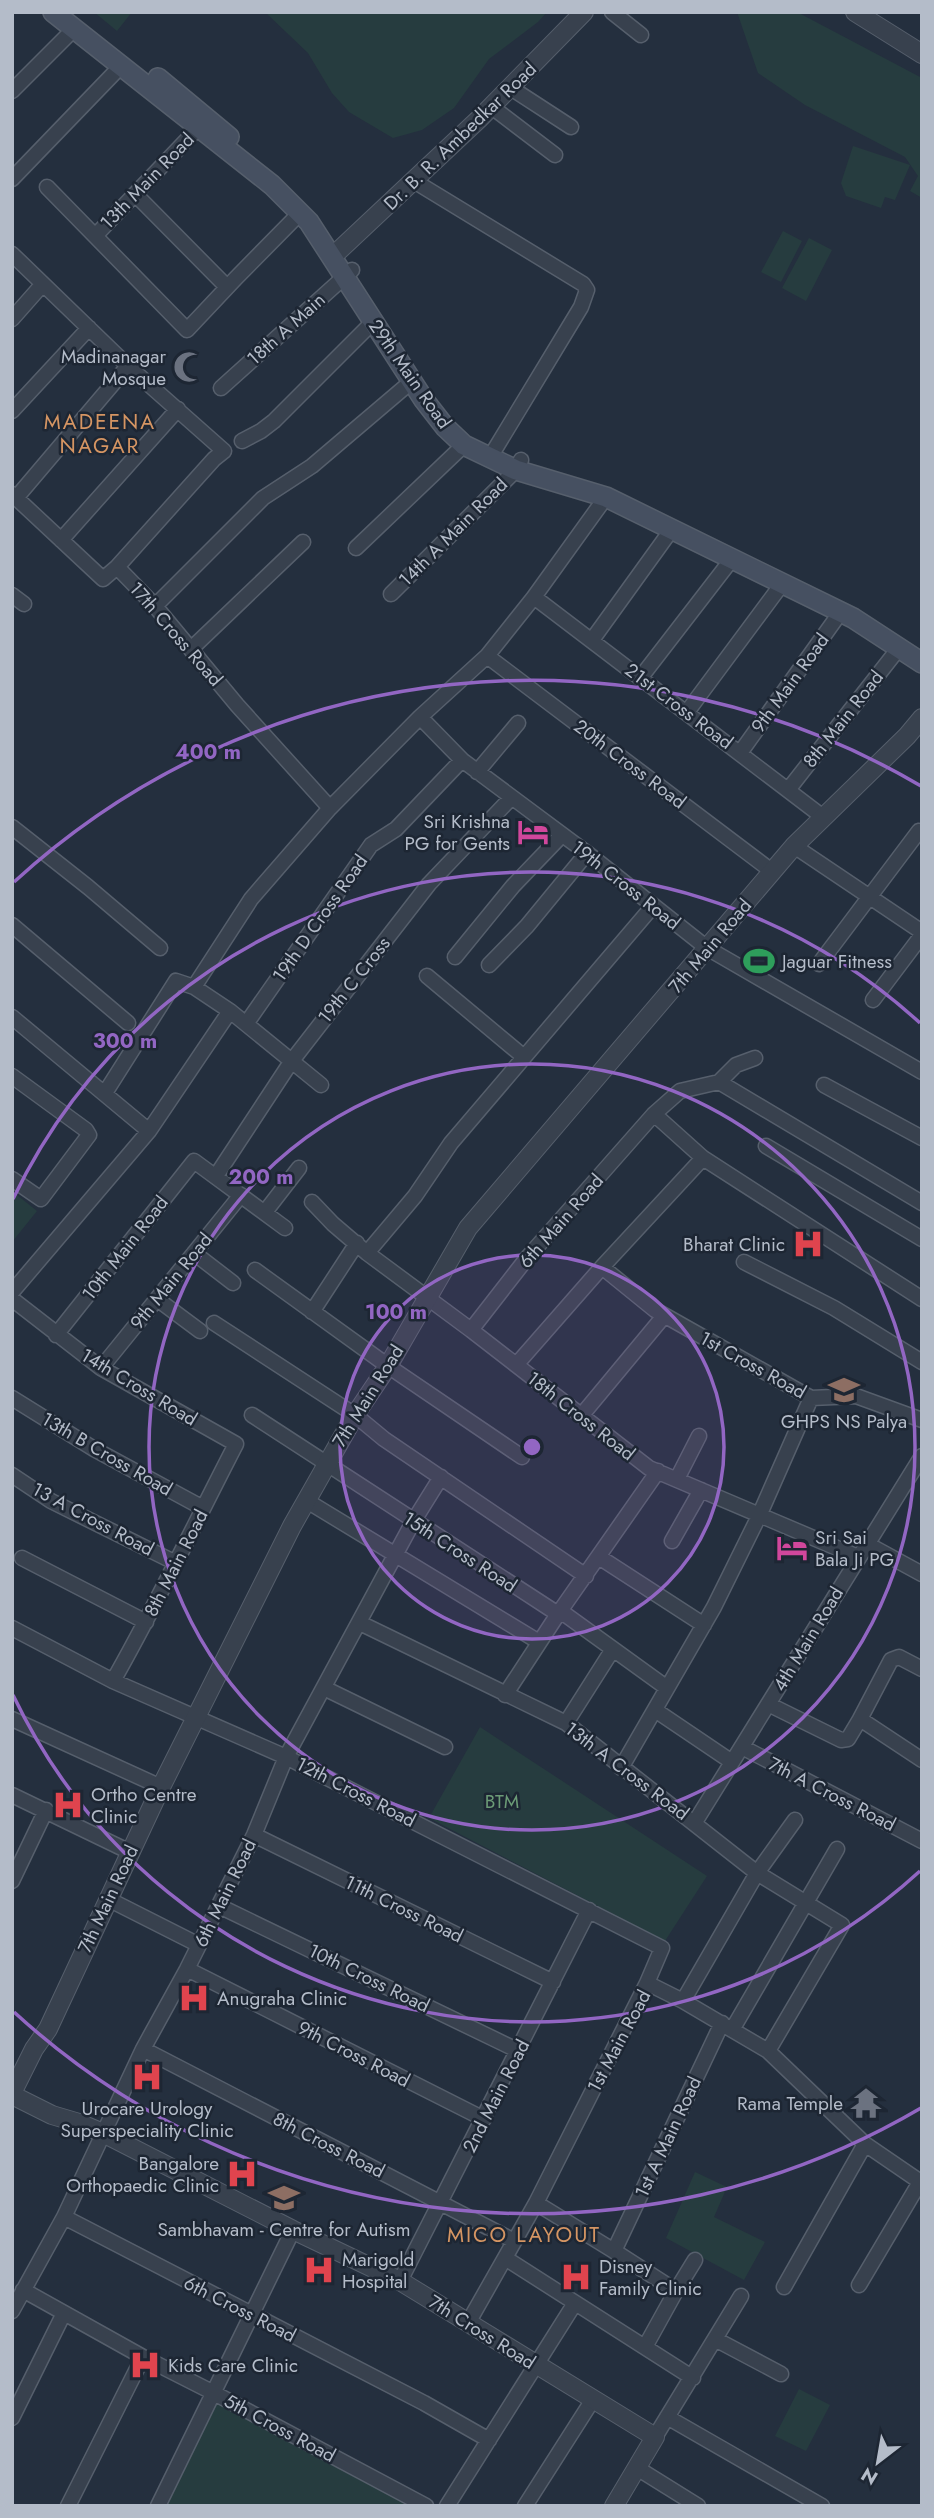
<svg xmlns="http://www.w3.org/2000/svg" width="934" height="2518" font-family="Jost,sans-serif">
<style>
.green{fill:#263c3f}
.lines{fill:none;stroke-linecap:round;stroke-linejoin:round}
.minor-casing{stroke:#565f6c;stroke-width:17}
.tertiary-casing{stroke:#565f6c;stroke-width:20}
.secondary-casing{stroke:#565f6c;stroke-width:22}
.minor{stroke:#38414e;stroke-width:14}
.tertiary{stroke:#38414e;stroke-width:18}
.secondary{stroke:#465061;stroke-width:19}
.ring{fill:none;stroke:#9266c3;stroke-width:3.5}
.labels{text-anchor:middle;dominant-baseline:central;stroke-width:5;stroke-linejoin:round;paint-order:stroke}
.street-label{font-size:19px;fill:#b4bcc9;stroke:#1d2633}
.poi-label{font-size:19px;fill:#b4bcc9;stroke:#1d2633;text-anchor:start}
.park-label{font-size:19px;fill:#6b9a76;stroke:#1d2633}
.neighbourhood-label{font-size:21px;letter-spacing:2px;fill:#d59563;stroke:#1d2633}
.centre{fill:#9266c3;stroke:#1d2633;stroke-width:3.5}
.ring-label{font-size:21px;text-anchor:middle;font-weight:bold;fill:#9266c3;stroke:#1d2633;stroke-width:5;stroke-linejoin:round;paint-order:stroke}
</style>
<rect width="100%" height="100%" fill="#242f3e"/>
<path class="green" d="M94 12H132L117 31Z
M265 12H547L538 22 489 59 454 108 422 130 393 138 349 112 332 93 308 53Z
M737 12H797L922 78V198L910 191 918 176 905 157 805 105 758 73Z
M853 146 910 165 895 200 885 197 881 208 846 196 841 183Z
M783 231 802 241 781 282 761 272Z
M809 238 832 250 806 301 782 288Z
M12 1191 37 1211 12 1242Z
M480 1727 707 1876 665 1941 429 1818Z
M695 2172 727 2187 714 2217 765 2242 744 2280 666 2238Z
M799 2389 830 2405 806 2451 775 2436Z
M212 2392 410 2497 406 2506H158Z"/>
<g class="lines">
<defs>
<path id="minor" d="M612 12 641 35
M511 88 571 127
M12 91 74 29
M492 107 555 155
M12 179 121 66
M414 181 583 284 587 290 581 307 489 459
M47 187 187 330 236 278 300 213
M135 194 227 287
M96 235 198 128
M12 254 128 366 224 451 214 459 117 567
M12 319 42 285
M221 388 352 270
M12 411 89 328
M242 441 261 431 274 421 373 322
M12 494 103 579 117 567 155 606 237 705 330 808
M16 498 128 366
M61 540 178 409
M356 548 464 445
M391 594 516 470 521 460
M12 595 24 604
M534 597 823 817
M155 606 263 498 312 466 412 381
M592 640 672 529
M191 649 303 542
M487 656 773 872
M641 677 732 559
M687 712 782 584
M420 717 462 760 587 853 707 948 922 1072
M740 753 840 613
M477 772 518 723
M788 790 899 648
M12 827 88 887 160 948
M794 846 922 932
M12 925 128 1023
M455 957 513 886 561 836
M819 964 919 831
M489 965 527 926 587 853
M427 976 524 1057
M194 987 230 1011 321 1085
M873 1000 922 935
M12 1017 149 1131
M246 1024 371 845 396 829 462 760
M12 1076 86 1130 89 1135 41 1199 12 1179
M719 1082 922 1203
M824 1085 922 1138
M105 1093 176 981 194 987 251 899 330 808 420 717 487 656 534 597 606 497
M654 1114 703 1158 922 1299
M766 1146 922 1239
M216 1176 291 1062 429 884 511 798
M312 1202 333 1224 367 1253 471 1330 649 1468 858 1557
M265 1212 299 1168
M194 1253 233 1283
M367 1253 415 1196 451 1143 653 906
M744 1262 834 1308 922 1362
M602 1267 655 1310 811 1398 856 1396 922 1420
M255 1270 388 1366 522 1457
M12 1292 149 1131 230 1011
M12 1299 101 1368 236 1444C195 1523 157 1604 113 1681
M157 1299 200 1331
M312 1312 357 1243
M214 1323 355 1415 384 1439 586 1576
M471 1330 527 1258 654 1114 680 1091 719 1082 736 1065 755 1058
M56 1335 194 1161 285 1228
M516 1365 602 1267 703 1158
M101 1368 241 1195
M12 1398 94 1449 203 1508
M252 1415 558 1614 566 1615 667 1688
M581 1416 664 1316
M12 1475 51 1501 174 1562
M677 1479 699 1436
M307 1501 539 1642
M672 1541 701 1490
M867 1544 922 1574
M599 1557 704 1625
M22 1558 146 1622
M360 1623 566 1723 757 1873 842 1925 768 2051
M12 1628 113 1681 286 1757 662 1948 647 1983 536 2203 468 2323
M324 1688 445 1747
M505 1695 558 1614 658 1471
M768 1704 841 1740 848 1739 860 1719 922 1760
M655 1710 732 1762
M12 1719 161 1787
M860 1719 891 1660 899 1657 922 1669
M566 1723 613 1649
M742 1747 922 1841
M621 1768 714 1607 759 1516 811 1398
M12 1795 130 1852
M695 1822 922 1456
M254 1835 553 1982
M12 1881 46 1810
M108 1899 199 1945
M219 1906 519 2051
M187 1969 484 2119
M647 1983 683 2001 768 2051 865 2144 922 2183
M683 2001 757 1873 795 1820
M732 2030 837 1849
M143 2049 514 2241
M536 2203 614 2251 722 2023
M64 2217 424 2403 489 2440
M614 2251 676 2291 645 2347
M505 2258 693 2378
M400 2281 589 1910
M859 2285 920 2182
M784 2287 865 2144
M23 2290 143 2357 212 2392 426 2506
M676 2291 695 2260
M12 2311 64 2217 143 2049 187 1969 254 1835 286 1757 413 1522 441 1477
M715 2339 781 2374
M667 2417 822 2506
M12 2418 64 2313
M655 2437 741 2296
M637 2468 698 2506
M68 2506 143 2357
M158 2506 293 2230
M447 2506 575 2303
M525 2506 592 2401"/>
<path id="tertiary" d="M855 12 922 54
M332 257 479 119 584 12
M12 2093 34 2049 48 2029 161 1787 292 1526 355 1415 388 1366 468 1228 794 846 907 736 922 718
M12 2095 52 2115 79 2123 103 2133 293 2230 400 2281 655 2437 614 2506"/>
<path id="secondary" d="M53 12 272 185 309 222 424 400 445 427 464 445 516 470 606 497 853 618 922 663
M158 78 229 137"/>
</defs>
<use href="#minor" class="minor-casing"/>
<use href="#tertiary" class="tertiary-casing"/>
<use href="#secondary" class="secondary-casing"/>
<use href="#minor" class="minor"/>
<use href="#tertiary" class="tertiary"/>
<use href="#secondary" class="secondary"/>
</g>
<circle cx="532" cy="1447" r="192" fill="#9266c3" fill-opacity=".12"/>
<g class="ring">
<circle cx="532" cy="1447" r="192"/>
<circle cx="532" cy="1447" r="383"/>
<path d="M920 1871A575 575 0 0 1 13 1695M13 1199A575 575 0 0 1 920 1023"/>
<path d="M921 2108A767 767 0 0 1 14 2012M14 882A767 767 0 0 1 921 786"/>
</g>
<defs>
<symbol id="mosque-bare" viewBox="-9 -9 18 18"><path d="M3.5-4.9A6 6 0 1 0 3.5 4.9A5 5 0 1 1 3.5-4.9Z" fill="#6b7280" stroke="#1d2633" stroke-width="2.5" paint-order="stroke"/></symbol>
<symbol id="hotel-bare" viewBox="-9 -9 18 18"><path d="M-6-4.5h1.5V1H6V5H4.5V3h-9V5H-6ZM-4 0a1.8 1.8 0 1 1 3.6 0ZM.5 0V-2.5h3Q6-2.5 6 0Z" fill="#d1479c" stroke="#1d2633" stroke-width="2.5" paint-order="stroke"/></symbol>
<symbol id="stadium-bare" viewBox="-9 -9 18 18"><path d="M0-5a6.5 5 0 1 0 0 10a6.5 5 0 1 0 0-10ZM-3.5-1.8h7v3.6h-7Z" fill="#2e9e5b" stroke="#1d2633" stroke-width="2.5" paint-order="stroke"/></symbol>
<symbol id="hospital-bare" viewBox="-9 -9 18 18"><path d="M-5-5h3v3.5h4V-5h3V5h-3V1.5h-4V5h-3Z" fill="#e0444e" stroke="#1d2633" stroke-width="2.5" paint-order="stroke"/></symbol>
<symbol id="school-bare" viewBox="-9 -9 18 18"><path d="M0-5L7-2L0 1L-7-2ZM-4 1L0 2.5L4 1V4Q0 6-4 4Z" fill="#8d6e63" stroke="#1d2633" stroke-width="2.5" paint-order="stroke"/></symbol>
<symbol id="temple-bare" viewBox="-9 -9 18 18"><path d="M0-6L5-2H3V0L6.5 2.5H4V6H1.5V3h-3V6H-4V2.5H-6.5L-3 0V-2H-5Z" fill="#6b7280" stroke="#1d2633" stroke-width="2.5" paint-order="stroke"/></symbol>
</defs>
<g fill-rule="evenodd">
<use href="#mosque-bare" x="167" y="345" width="44" height="44"/>
<use href="#hotel-bare" x="511" y="810" width="44" height="44"/>
<use href="#stadium-bare" x="737" y="939" width="44" height="44"/>
<use href="#hospital-bare" x="786" y="1222" width="44" height="44"/>
<use href="#school-bare" x="822" y="1368" width="44" height="44"/>
<use href="#hotel-bare" x="770" y="1526" width="44" height="44"/>
<use href="#hospital-bare" x="46" y="1783" width="44" height="44"/>
<use href="#hospital-bare" x="172" y="1976" width="44" height="44"/>
<use href="#hospital-bare" x="125" y="2055" width="44" height="44"/>
<use href="#temple-bare" x="844" y="2081" width="44" height="44"/>
<use href="#hospital-bare" x="220" y="2152" width="44" height="44"/>
<use href="#school-bare" x="262" y="2176" width="44" height="44"/>
<use href="#hospital-bare" x="297" y="2248" width="44" height="44"/>
<use href="#hospital-bare" x="554" y="2255" width="44" height="44"/>
<use href="#hospital-bare" x="123" y="2343" width="44" height="44"/>
</g>
<g class="labels">
<g class="street-label">
<text transform="translate(460 136) rotate(-44)">Dr. B. R. Ambedkar Road</text>
<text transform="translate(147 181) rotate(-46)">13th Main Road</text>
<text transform="translate(286 329) rotate(-42)">18th A Main</text>
<text transform="translate(410 374) rotate(55)">29th Main Road</text>
<text transform="translate(453 532) rotate(-45)">14th A Main Road</text>
<text transform="translate(176 634) rotate(49)">17th Cross Road</text>
<text transform="translate(790 683) rotate(-54)">9th Main Road</text>
<text transform="translate(679 706) rotate(37)">21st Cross Road</text>
<text transform="translate(843 719) rotate(-52)">8th Main Road</text>
<text transform="translate(630 764) rotate(37)">20th Cross Road</text>
<text transform="translate(626 885) rotate(38)">19th Cross Road</text>
<text transform="translate(320 918) rotate(-55)">19th D Cross Road</text>
<text transform="translate(710 946) rotate(-50)">7th Main Road</text>
<text transform="translate(354 980) rotate(-52)">19th C Cross</text>
<text transform="translate(561 1221) rotate(-49)">6th Main Road</text>
<text transform="translate(125 1248) rotate(-52)">10th Main Road</text>
<text transform="translate(171 1281) rotate(-51)">9th Main Road</text>
<text transform="translate(753 1365) rotate(29)">1st Cross Road</text>
<text transform="translate(139 1387) rotate(31)">14th Cross Road</text>
<text transform="translate(368 1396) rotate(-58)">7th Main Road</text>
<text transform="translate(581 1416) rotate(38)">18th Cross Road</text>
<text transform="translate(107 1454) rotate(30)">13th B Cross Road</text>
<text transform="translate(93 1519) rotate(28)">13 A Cross Road</text>
<text transform="translate(460 1552) rotate(33)">15th Cross Road</text>
<text transform="translate(176 1563) rotate(-63)">8th Main Road</text>
<text transform="translate(808 1639) rotate(-59)">4th Main Road</text>
<text transform="translate(627 1771) rotate(37)">13th A Cross Road</text>
<text transform="translate(356 1792) rotate(27)">12th Cross Road</text>
<text transform="translate(832 1794) rotate(27)">7th A Cross Road</text>
<text transform="translate(225 1893) rotate(-64)">6th Main Road</text>
<text transform="translate(108 1899) rotate(-65)">7th Main Road</text>
<text transform="translate(404 1909) rotate(26)">11th Cross Road</text>
<text transform="translate(369 1978) rotate(26)">10th Cross Road</text>
<text transform="translate(619 2041) rotate(-62)">1st Main Road</text>
<text transform="translate(354 2054) rotate(27)">9th Cross Road</text>
<text transform="translate(496 2096) rotate(-63)">2nd Main Road</text>
<text transform="translate(668 2137) rotate(-65)">1st A Main Road</text>
<text transform="translate(329 2145) rotate(27)">8th Cross Road</text>
<text transform="translate(240 2309) rotate(27)">6th Cross Road</text>
<text transform="translate(482 2332) rotate(32)">7th Cross Road</text>
<text transform="translate(280 2428) rotate(28)">5th Cross Road</text>
</g>
<g class="poi-label">
<text x="166" y="356" text-anchor="end">Madinanagar<tspan x="166" dy="22">Mosque</tspan></text>
<text x="510" y="821" text-anchor="end">Sri Krishna<tspan x="510" dy="22">PG for Gents</tspan></text>
<text x="782" y="961">Jaguar Fitness</text>
<text x="785" y="1244" text-anchor="end">Bharat Clinic</text>
<text x="844" y="1421" text-anchor="middle">GHPS NS Palya</text>
<text x="815" y="1537">Sri Sai<tspan x="815" dy="22">Bala Ji PG</tspan></text>
<text x="91" y="1794">Ortho Centre<tspan x="91" dy="22">Clinic</tspan></text>
<text x="217" y="1998">Anugraha Clinic</text>
<text x="843" y="2103" text-anchor="end">Rama Temple</text>
<text x="147" y="2108" text-anchor="middle">Urocare Urology<tspan x="147" dy="22">Superspeciality Clinic</tspan></text>
<text x="219" y="2163" text-anchor="end">Bangalore<tspan x="219" dy="22">Orthopaedic Clinic</tspan></text>
<text x="284" y="2229" text-anchor="middle">Sambhavam - Centre for Autism</text>
<text x="342" y="2259">Marigold<tspan x="342" dy="22">Hospital</tspan></text>
<text x="599" y="2266">Disney<tspan x="599" dy="22">Family Clinic</tspan></text>
<text x="168" y="2365">Kids Care Clinic</text>
</g>
<g class="park-label">
<text x="502" y="1801">BTM</text>
</g>
<g class="neighbourhood-label">
<text x="100" y="422">MADEENA<tspan x="100" dy="24">NAGAR</tspan></text>
<text x="524" y="2235">MICO LAYOUT</text>
</g>
</g>
<circle cx="532" cy="1447" r="10" class="centre"/>
<g class="ring-label">
<text x="208" y="759">400 m</text>
<text x="125" y="1048">300 m</text>
<text x="261" y="1184">200 m</text>
<text x="396" y="1319">100 m</text>
</g>
<rect width="934" height="2518" fill="none" stroke="#b4bcc9" stroke-width="28"/>
<g transform="translate(878 2462) rotate(211)" stroke="#1d2633" stroke-width="5" paint-order="stroke">
<path d="M0-5L12 26L0 18L-12 26Z" fill="#b4bcc9"/>
<text y="-10" font-size="19" font-weight="bold" text-anchor="middle" fill="#b4bcc9">N</text>
</g>
</svg>
